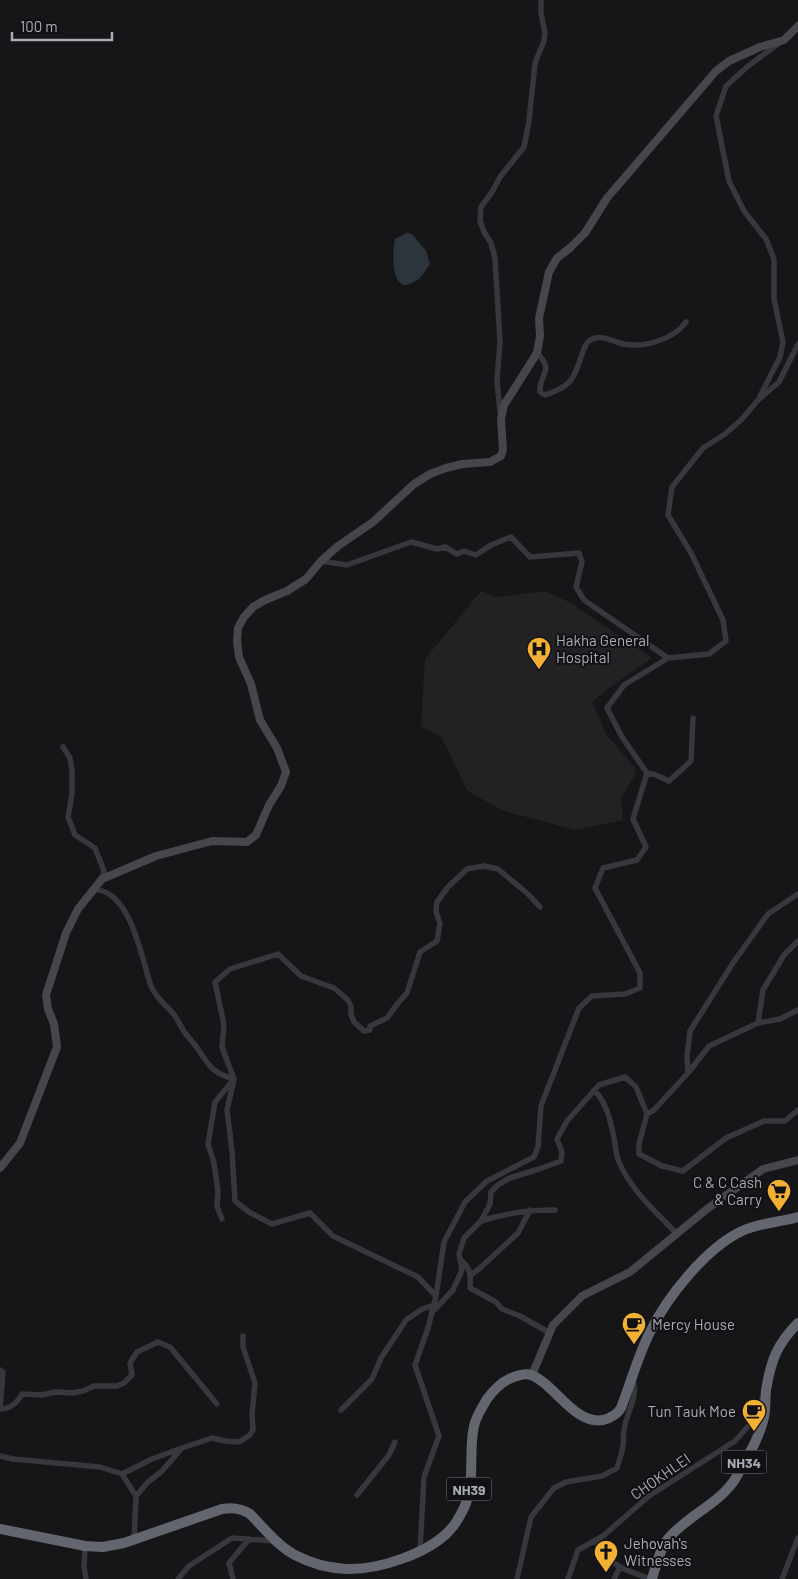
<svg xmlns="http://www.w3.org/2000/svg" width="798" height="1579" font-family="Barlow,sans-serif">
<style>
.built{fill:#222225}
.water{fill:#2c353c}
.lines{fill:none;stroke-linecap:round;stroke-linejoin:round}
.street{stroke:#37383d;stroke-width:5.5}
.secondary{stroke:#45474d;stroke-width:8}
.highway{stroke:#63666e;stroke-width:10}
.labels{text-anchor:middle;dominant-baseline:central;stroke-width:4;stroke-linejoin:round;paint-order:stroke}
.shield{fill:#111113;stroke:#7b7e86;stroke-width:1}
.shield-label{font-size:14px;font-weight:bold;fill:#a8adb8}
.poi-label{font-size:15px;fill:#a8adb8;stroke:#111113;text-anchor:start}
.street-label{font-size:15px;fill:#a8adb8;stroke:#111113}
</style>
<rect width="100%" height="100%" fill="#161618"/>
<path class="built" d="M481 591 496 597 545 591 571 603 652 658 608 689 592 702 601 721 605 733 635 768V775L621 798 623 820 575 830 501 810 467 790 442 738 421 726 425 659Z"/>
<path class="water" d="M407 233 412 234 426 251 430 264C426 269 422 277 417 280 390 300 392 253 395 239Z"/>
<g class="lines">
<path class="street" d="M537 353C556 372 538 374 540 392L545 395C572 386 574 379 582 354 584 350 585 344 589 341 600 333 612 341 623 344 644 348 673 340 686 322
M760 396 780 357 783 342 774 299V259L766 239 744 211 729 181 716 116 726 86 747 67 779 43
M500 412 497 380 500 342 495 258 491 243 484 232 480 221 481 207 492 192 500 177 524 147 529 121 535 63 544 41 545 33 541 13V0
M321 561 347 565 411 542 437 549 445 547 457 554 464 551 476 555 491 545 511 537 530 557 579 553 582 562 576 587 584 600 668 658
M63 747 70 758 72 771V794L68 817 75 835 95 848 104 871 102 879
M647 773 656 775 669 781 691 761 693 718
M94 889C97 890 102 890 105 892 133 904 142 960 151 986 156 999 168 1006 175 1016 179 1021 181 1028 185 1033 188 1037 192 1041 195 1045 208 1063 210 1073 234 1079L215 1102 208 1144 214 1163 218 1192 217 1206 222 1219
M798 894 768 914 733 963 690 1031 687 1057 688 1073 709 1046 758 1023 780 1019 798 1010
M758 1023 763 990 784 955 798 941
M594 1090C608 1104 611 1124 615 1143 616 1150 616 1155 619 1162 631 1190 655 1211 676 1233
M647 1114 654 1110 688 1073
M481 1221C508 1213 527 1210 555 1210
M460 1259C471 1269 471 1274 470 1288L496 1302 502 1309 520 1316 550 1333
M471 1275 480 1268 518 1233 530 1210
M436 1296 418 1277 333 1236 310 1213 272 1224 249 1212 235 1201 232 1151 227 1110 234 1079 222 1047 224 1025 215 982 230 969 278 954 301 976 334 988 347 999 351 1006V1014L354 1022 364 1031 370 1030V1026L387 1018 398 1003 407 993 420 952 437 941 440 924 436 911 437 902 448 887 467 869 484 866 498 869 528 894 540 907
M434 1310 453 1290 462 1270 459 1254 464 1238 481 1221 490 1204 491 1192 499 1184 510 1178 539 1169 561 1161 562 1152 557 1139 567 1121 599 1085 625 1077 636 1087 647 1114 639 1144V1154L662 1166 683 1171 726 1138 764 1121H785L798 1110
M0 1370 3 1372 0 1409
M0 1409C10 1409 17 1403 22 1394L41 1395 56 1392 72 1393 83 1391 94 1386H117L124 1383 132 1375 130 1363 137 1352 158 1342 170 1347 217 1404
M341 1410 372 1379 381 1358 406 1320 422 1309 434 1305
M0 1456 13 1459 100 1467 122 1474 136 1496 134 1540
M122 1474 152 1459 179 1449
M357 1495 389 1455 395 1442
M136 1496 148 1482 162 1471 182 1448 212 1438 225 1441 239 1442 250 1435 253 1430 252 1414 255 1383 243 1347V1336
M595 1540C612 1568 621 1568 650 1579
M85 1546 84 1567 86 1579
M420 1551 424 1477 439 1436 415 1365 428 1328 436 1296 444 1242 465 1202 487 1181 534 1157 538 1147 541 1106 579 1008 592 996 625 994 640 988V973L595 888 603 868 637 860 646 847 633 819 647 773 622 737 607 708 624 685 668 658 709 654 726 641 723 620 691 553 668 515 672 487 703 448 725 434 742 419 758 400 779 382 798 344
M178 1579 189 1566 232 1538 276 1541
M233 1579 229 1563 249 1539
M517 1579 531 1517 554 1488 566 1482 602 1476 617 1468C619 1461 622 1453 623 1446 624 1441 623 1435 624 1430 626 1413 640 1395 632 1378
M568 1579 578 1550 603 1536 649 1496 735 1441 752 1422 763 1398
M614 1579 620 1567
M782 1579 798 1538"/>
<path class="secondary" d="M0 1168 20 1143 57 1047 54 1024 48 1009 46 995 66 933 78 909 102 879 156 856 212 841 247 842 256 835 269 805 281 786 286 772 277 748 260 720 251 684 239 657 237 641 238 628 244 617 253 607 265 600 287 591 306 579 321 561 338 546 373 522 414 484 430 474 446 468 462 464 490 462 501 456 503 450 501 419 504 405 537 353 540 336 539 318 549 272 557 258 570 248 585 233 607 198 716 71 729 61 760 47 784 40 798 26
M532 1375 553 1325 582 1296 630 1272 707 1209 763 1169 798 1160"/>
<path class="highway" d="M0 1529 85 1546 103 1547 124 1543 222 1509C233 1507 241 1508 250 1514 263 1527 279 1547 295 1555 310 1563 329 1568 346 1569 378 1570 428 1554 450 1530 456 1524 460 1516 464 1508 476 1482 468 1453 474 1426 476 1416 482 1408 487 1399 493 1391 500 1383 509 1379 515 1376 525 1373 531 1375 554 1383 574 1425 603 1420 611 1418 617 1415 621 1408 631 1382 638 1356 650 1332 667 1297 706 1248 742 1231 760 1223 780 1222 798 1217
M652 1579C656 1566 659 1551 667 1540 687 1515 721 1504 737 1476 747 1457 760 1437 764 1417 766 1408 765 1399 766 1390 771 1360 777 1344 798 1323"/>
</g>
<defs>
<symbol id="hospital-pin" viewBox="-11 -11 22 30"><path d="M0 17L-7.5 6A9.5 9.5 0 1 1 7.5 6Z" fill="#f2b134" stroke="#111113"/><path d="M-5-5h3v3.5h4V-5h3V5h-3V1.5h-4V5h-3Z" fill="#111"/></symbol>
<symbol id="supermarket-pin" viewBox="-11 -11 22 30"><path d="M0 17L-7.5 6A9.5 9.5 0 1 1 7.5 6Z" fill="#f2b134" stroke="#111113"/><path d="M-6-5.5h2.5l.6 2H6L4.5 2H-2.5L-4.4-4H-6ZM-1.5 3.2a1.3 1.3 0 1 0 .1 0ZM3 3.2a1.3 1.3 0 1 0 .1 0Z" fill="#111"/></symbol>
<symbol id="cafe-pin" viewBox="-11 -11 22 30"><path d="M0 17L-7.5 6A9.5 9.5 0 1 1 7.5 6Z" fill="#f2b134" stroke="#111113"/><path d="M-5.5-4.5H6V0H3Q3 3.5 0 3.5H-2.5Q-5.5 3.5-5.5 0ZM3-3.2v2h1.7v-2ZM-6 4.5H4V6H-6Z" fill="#111"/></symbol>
<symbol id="church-pin" viewBox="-11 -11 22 30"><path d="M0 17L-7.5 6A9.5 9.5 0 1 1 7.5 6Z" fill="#f2b134" stroke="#111113"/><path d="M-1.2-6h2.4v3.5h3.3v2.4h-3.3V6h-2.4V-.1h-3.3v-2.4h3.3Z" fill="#111"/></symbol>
</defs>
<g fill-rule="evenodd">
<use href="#hospital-pin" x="525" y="635" width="28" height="38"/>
<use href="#supermarket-pin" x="765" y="1177" width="28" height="38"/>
<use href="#cafe-pin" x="620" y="1310" width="28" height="38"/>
<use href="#cafe-pin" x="740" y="1397" width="28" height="38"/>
<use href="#church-pin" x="592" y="1538" width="28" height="38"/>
</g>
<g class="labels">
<g class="shield">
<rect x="721.5" y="1450.5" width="45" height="23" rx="4"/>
<rect x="446.5" y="1477.5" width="45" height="23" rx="4"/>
</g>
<g class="shield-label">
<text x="744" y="1462">NH34</text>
<text x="469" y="1489">NH39</text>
</g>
<g class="poi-label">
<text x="556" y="640">Hakha General<tspan x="556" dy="17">Hospital</tspan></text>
<text x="762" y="1182" text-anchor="end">C &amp; C Cash<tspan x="762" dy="17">&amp; Carry</tspan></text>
<text x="652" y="1324">Mercy House</text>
<text x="736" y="1411" text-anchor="end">Tun Tauk Moe</text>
<text x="624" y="1543">Jehovah's<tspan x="624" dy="17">Witnesses</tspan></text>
</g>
<g class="street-label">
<text transform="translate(660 1476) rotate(-35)">CHOKHLEI</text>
</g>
</g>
<path d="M12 32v8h100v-8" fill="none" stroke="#a8adb8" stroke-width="2.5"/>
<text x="20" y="32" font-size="15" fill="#a8adb8" stroke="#111113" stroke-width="4" paint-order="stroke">100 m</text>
</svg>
